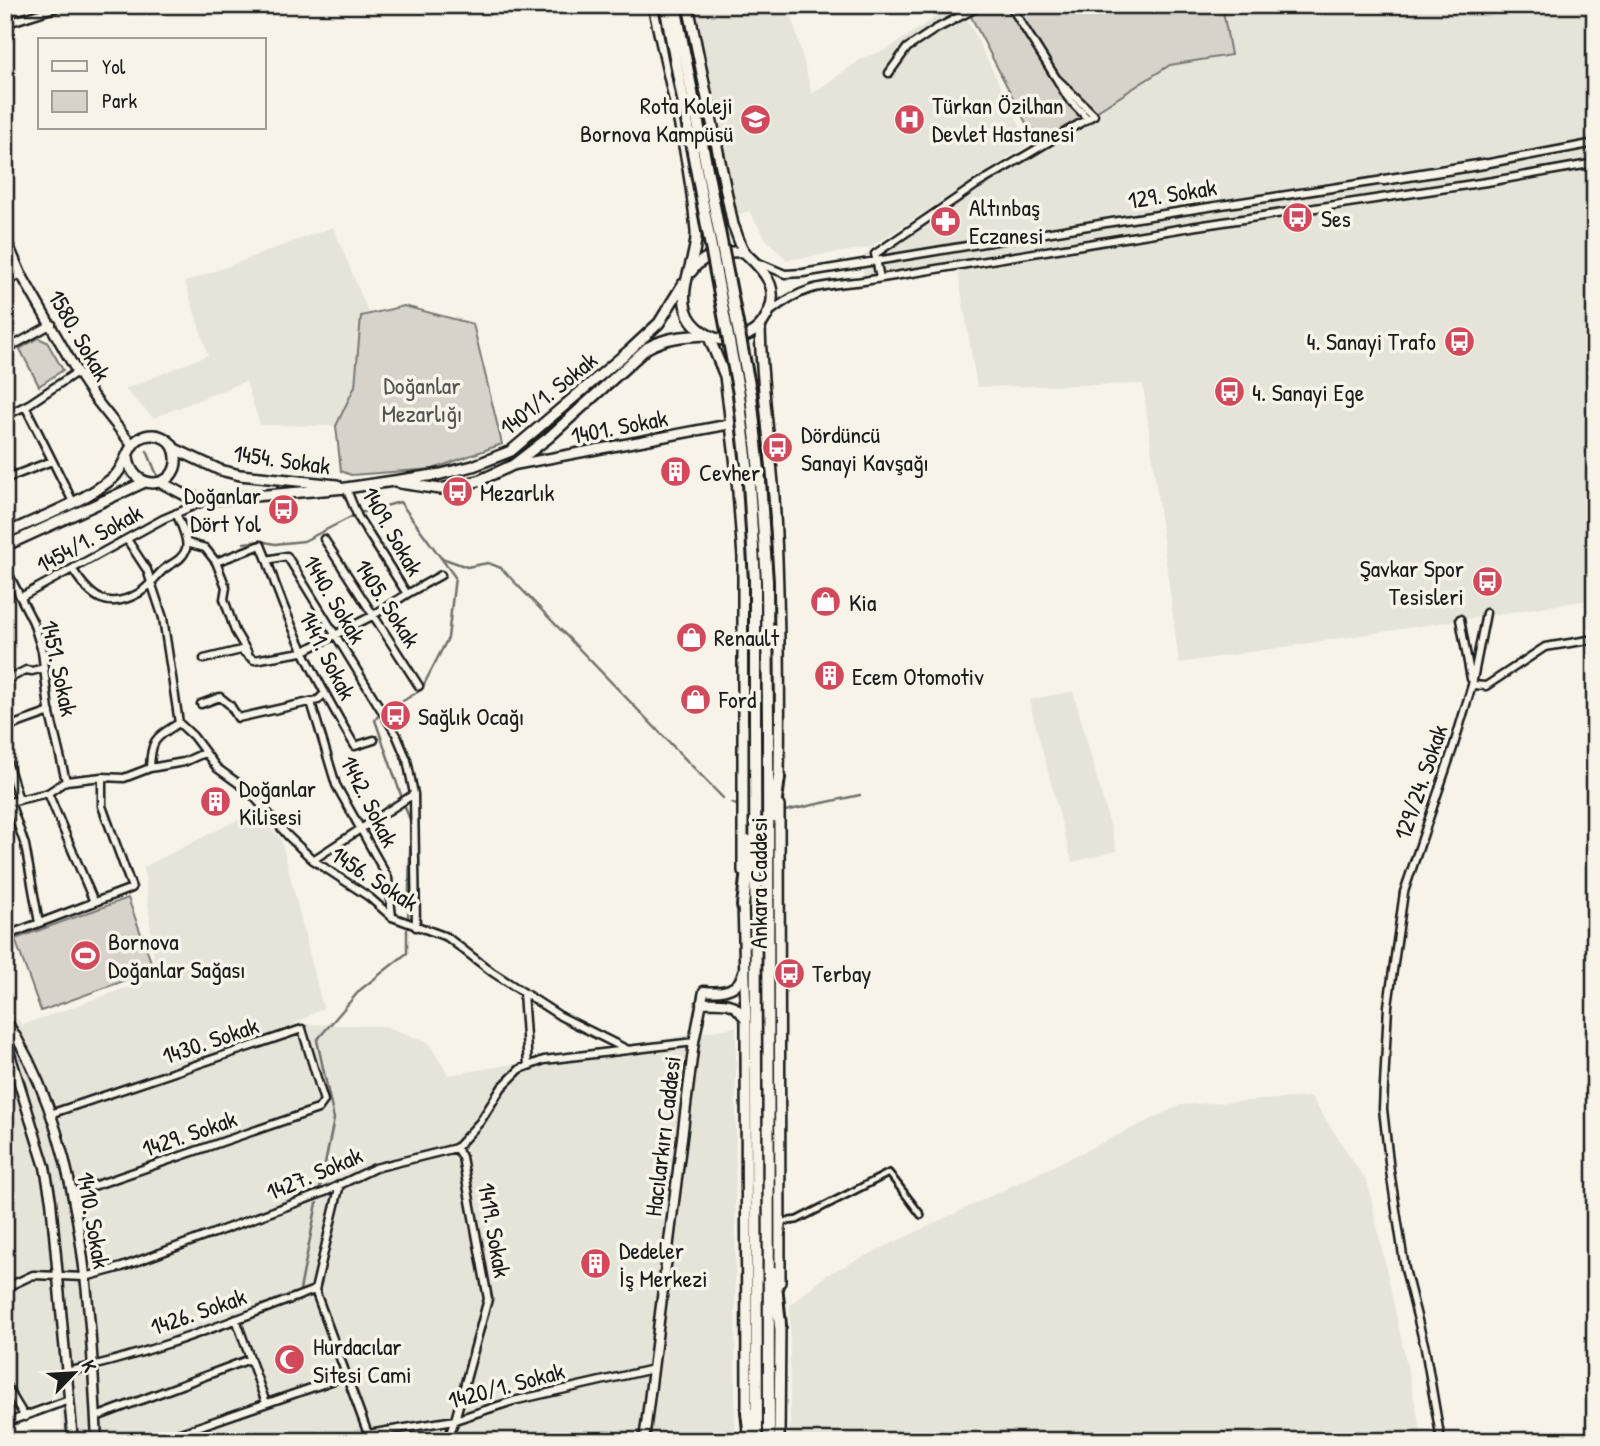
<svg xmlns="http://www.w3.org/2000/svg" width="1600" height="1446" font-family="'Patrick Hand',sans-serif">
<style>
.built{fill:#e6e3d9}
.green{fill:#d7d3cb;stroke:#7a7874;stroke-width:2}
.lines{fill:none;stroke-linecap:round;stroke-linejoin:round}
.stream{stroke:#72716c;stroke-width:2.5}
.pedestrian-casing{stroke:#1c1c1c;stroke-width:10}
.minor-casing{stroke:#1c1c1c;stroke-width:11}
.tertiary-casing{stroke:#1c1c1c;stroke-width:13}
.secondary-casing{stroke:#1c1c1c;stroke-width:14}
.trunk-casing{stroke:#1c1c1c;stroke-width:16}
.pedestrian{stroke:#f7f3e8;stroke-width:4.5}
.minor{stroke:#f7f3e8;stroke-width:6}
.tertiary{stroke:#f7f3e8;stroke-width:8}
.secondary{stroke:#f7f3e8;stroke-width:9}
.trunk{stroke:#f7f3e8;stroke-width:10}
.trunk-bridge-casing{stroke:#1c1c1c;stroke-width:16;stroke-linecap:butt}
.trunk-bridge{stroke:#f7f3e8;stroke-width:10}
.labels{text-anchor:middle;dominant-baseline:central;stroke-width:7;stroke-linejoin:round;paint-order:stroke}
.poi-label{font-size:24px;fill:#1c1c1c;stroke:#f7f3e8;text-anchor:start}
.street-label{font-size:24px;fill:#1c1c1c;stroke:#f7f3e8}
.park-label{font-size:24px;fill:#545351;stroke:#f7f3e8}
</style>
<rect width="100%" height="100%" fill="#f7f3e8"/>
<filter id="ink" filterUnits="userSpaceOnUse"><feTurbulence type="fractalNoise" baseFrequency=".0143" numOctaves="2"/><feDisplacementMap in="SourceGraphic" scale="14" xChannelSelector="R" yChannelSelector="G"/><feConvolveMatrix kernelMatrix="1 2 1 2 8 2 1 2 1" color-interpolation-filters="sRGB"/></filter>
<g filter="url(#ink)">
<path class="built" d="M696 5H789L812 94 863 58 888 49 953 5H960L1029 144 869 248 787 260 766 239 749 211 732 216 688 7Z
M1222 5H1595V599L1179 663 1143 384 977 387 957 266 864 281 862 257 937 205 1091 109 1170 65 1231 55Z
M333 227 369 314 361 316 355 386 336 426 260 425 246 381 153 418 125 389 208 355 185 282Z
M1073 691 1117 851 1072 862 1029 700Z
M253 812 281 839 323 1008 294 1024 384 1026 429 1043 448 1075 736 1027 735 1441H64L59 1396 26 1408 5 1372V1008L23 1025 156 977 144 867Z
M1311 1097 1368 1184 1423 1441H790V1305L826 1275 1181 1105Z"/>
<path class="green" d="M965 5H1222L1231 55 1170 65 1039 148Z
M404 306 473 324 502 444 433 469 351 475 341 471 336 426 355 386 361 316Z
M38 338 47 342 63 370 39 386 20 349Z
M128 898 154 970 41 1011 15 939Z"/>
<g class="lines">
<path class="stream" d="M147 451 157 475
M360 513 400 502 455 577 448 638 421 690 386 711
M244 543 260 541 275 544 304 541 353 516
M442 558 467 567 488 563 501 568 723 798
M379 715 375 720 402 798
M732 803 738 806
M404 805 411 822 408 919
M785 811 860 795
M320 1189 334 1119 317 1040 360 990 407 953V930
M300 1290 317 1203"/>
<defs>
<path id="pedestrian" d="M780 1222 797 1220 889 1173 921 1215"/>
<path id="minor" d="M1010 5 1056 78
M5 24 64 5
M889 73 907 48 934 30 982 5
M1484 164 1595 143
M759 263 785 274 803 273 1112 222 1384 180
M880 278 875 254 976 185 1094 115 1056 78 1068 98 1088 119
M5 283 21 274
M770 312C804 285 823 286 864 281L1197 226 1493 181 1595 163
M5 350 52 324
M25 406 73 502
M5 416 29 404 77 372
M5 479 52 461
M324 539 419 686
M128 541 147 570 163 618 179 723 193 736 217 768 249 791 288 836 313 860 369 897 392 917 447 937 492 972 560 1016 628 1050
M187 543 205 548 216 562 226 587 224 599 235 631 248 653
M267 560C288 626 317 681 352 741L355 746 374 740
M216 562 261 545 267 560 287 556 396 734 407 760 414 794 416 927
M5 567 33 622 42 651 49 710 66 781
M73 570C91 598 107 611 139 593 149 587 155 577 163 570 171 563 182 561 186 549 189 539 180 523 176 513
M407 594 441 575
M21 597 163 519 205 501
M1460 619 1471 679
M204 659 241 650 254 660 302 652 372 616 407 594 358 517 346 488
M5 681 26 670 32 671 44 668
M1472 685 1486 686 1545 647 1595 639
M311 702 336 785 388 878 392 917
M201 704 220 697 230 705 238 718 318 700 325 693
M5 728 50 712
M5 755 19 800
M150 768C151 739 155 738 179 723
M48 793 94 902
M10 802 25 845 39 923
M5 803 48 793 66 781 102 777 124 778 150 768 184 762 204 753
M313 860 414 794
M5 936 132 888 102 806V777
M523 992 528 1066
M50 1114 302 1029 324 1101 318 1109 73 1193
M340 1184 315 1290 368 1434
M5 1288 33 1275 85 1277 122 1267 325 1192 375 1168 456 1148 480 1122 502 1087 520 1069 544 1060 694 1042
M236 1319 266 1403
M66 1372C152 1354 233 1320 315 1290
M5 1384 25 1417
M96 1417 250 1359
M5 1423 69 1400
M368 1434 455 1420 513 1401 653 1369
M157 1441 346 1376
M447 1441 455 1420 488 1299 462 1157 456 1148
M1441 1441 1425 1348 1405 1269 1390 1171 1383 1109 1384 1086 1388 1006 1404 892 1453 748 1472 685 1486 613"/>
<path id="tertiary" d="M5 94 9 146 5 166
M1384 180 1484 164
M5 237 21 274 77 372 93 396 132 445
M514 465 731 424
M701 1003C724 1003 734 999 746 1021
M5 1019C83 1136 90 1305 97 1441
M5 1038 45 1167 51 1201 73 1441
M644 1441 694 1042 704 991C722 993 739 991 743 972"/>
<path id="secondary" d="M653 5C669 80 690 155 696 231 698 257 679 283 686 309 691 327 712 342 731 340 743 339 756 332 763 322 783 293 768 274 746 254 740 247 737 233 733 225L688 5
M691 272C704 253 723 251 745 252
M760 326C761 384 770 440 774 497 780 592 780 686 779 781
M708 335 725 376 736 466 743 557V871
M175 449 220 470 240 475 337 485
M160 482 187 496 208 500 346 488 441 474 473 466 511 451 631 349 659 323 683 284
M400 483 440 489 478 481 513 465 548 438 647 348C666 337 685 336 708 335
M5 534C41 517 84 502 114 477 127 465 127 441 145 436 160 432 175 441 176 457 179 489 132 494 128 457
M5 546 145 482
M779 806 780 1282
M743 899 746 1021 747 1417
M779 1441 780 1320"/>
<path id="trunk" d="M768 723 769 1441
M755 725 757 1441
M774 816 779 777
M743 906 750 841
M775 1273 780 1326
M747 1411 750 1441"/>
</defs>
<use href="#pedestrian" class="pedestrian-casing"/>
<use href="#minor" class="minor-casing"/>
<use href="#tertiary" class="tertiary-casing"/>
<use href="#secondary" class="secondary-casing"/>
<use href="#trunk" class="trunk-casing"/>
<use href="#pedestrian" class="pedestrian"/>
<use href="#minor" class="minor"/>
<use href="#tertiary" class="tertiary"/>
<use href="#secondary" class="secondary"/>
<use href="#trunk" class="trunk"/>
<defs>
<path id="trunk-bridge" d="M665 5 739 394 749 483 755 580V725
M675 5 751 395 760 481 767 581 768 723"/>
</defs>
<use href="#trunk-bridge" class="trunk-bridge-casing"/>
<use href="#trunk-bridge" class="trunk-bridge"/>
</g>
</g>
<defs>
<symbol id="school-disc" viewBox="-11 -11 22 22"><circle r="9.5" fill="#d1495b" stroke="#f7f3e8"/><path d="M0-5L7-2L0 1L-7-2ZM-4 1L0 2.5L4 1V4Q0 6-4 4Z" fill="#fff"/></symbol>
<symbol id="hospital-disc" viewBox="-11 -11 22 22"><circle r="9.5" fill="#d1495b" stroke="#f7f3e8"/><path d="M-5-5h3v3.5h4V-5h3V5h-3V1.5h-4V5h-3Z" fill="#fff"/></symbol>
<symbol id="bus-disc" viewBox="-11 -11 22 22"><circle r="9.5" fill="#d1495b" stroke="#f7f3e8"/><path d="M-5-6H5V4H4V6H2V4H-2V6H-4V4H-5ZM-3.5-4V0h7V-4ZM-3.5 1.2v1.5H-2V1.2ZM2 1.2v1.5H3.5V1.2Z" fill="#fff"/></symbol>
<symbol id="pharmacy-disc" viewBox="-11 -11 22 22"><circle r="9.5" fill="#d1495b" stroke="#f7f3e8"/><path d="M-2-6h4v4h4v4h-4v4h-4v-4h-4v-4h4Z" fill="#fff"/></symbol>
<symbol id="building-disc" viewBox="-11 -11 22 22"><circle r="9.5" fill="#d1495b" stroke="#f7f3e8"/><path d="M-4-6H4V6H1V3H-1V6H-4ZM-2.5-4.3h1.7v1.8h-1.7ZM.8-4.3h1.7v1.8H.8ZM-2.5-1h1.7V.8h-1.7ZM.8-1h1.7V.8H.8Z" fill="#fff"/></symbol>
<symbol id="shop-disc" viewBox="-11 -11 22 22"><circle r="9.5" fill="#d1495b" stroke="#f7f3e8"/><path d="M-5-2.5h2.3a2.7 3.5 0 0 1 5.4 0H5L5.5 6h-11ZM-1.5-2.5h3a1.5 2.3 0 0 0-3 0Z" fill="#fff"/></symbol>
<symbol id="stadium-disc" viewBox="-11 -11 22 22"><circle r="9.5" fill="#d1495b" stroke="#f7f3e8"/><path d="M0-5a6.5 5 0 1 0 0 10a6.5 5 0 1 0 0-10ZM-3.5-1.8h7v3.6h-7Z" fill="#fff"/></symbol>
<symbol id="mosque-disc" viewBox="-11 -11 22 22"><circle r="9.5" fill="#d1495b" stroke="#f7f3e8"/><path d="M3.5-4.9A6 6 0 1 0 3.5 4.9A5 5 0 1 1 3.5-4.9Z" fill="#fff"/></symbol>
</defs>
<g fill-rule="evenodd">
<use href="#school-disc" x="738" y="102" width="35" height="35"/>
<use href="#hospital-disc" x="892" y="102" width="35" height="35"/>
<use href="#bus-disc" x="1280" y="200" width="35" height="35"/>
<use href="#pharmacy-disc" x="928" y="204" width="35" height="35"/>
<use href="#bus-disc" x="1442" y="324" width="35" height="35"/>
<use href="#bus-disc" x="1212" y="374" width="35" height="35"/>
<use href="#bus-disc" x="760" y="430" width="35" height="35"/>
<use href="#building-disc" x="658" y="454" width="35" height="35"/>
<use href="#bus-disc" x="440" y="474" width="35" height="35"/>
<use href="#bus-disc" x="266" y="492" width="35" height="35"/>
<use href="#bus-disc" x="1470" y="564" width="35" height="35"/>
<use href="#shop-disc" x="808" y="584" width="35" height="35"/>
<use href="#shop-disc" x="674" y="620" width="35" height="35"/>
<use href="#building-disc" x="812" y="658" width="35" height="35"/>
<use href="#shop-disc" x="678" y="682" width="35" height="35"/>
<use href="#bus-disc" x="378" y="698" width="35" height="35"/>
<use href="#building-disc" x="198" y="784" width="35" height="35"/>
<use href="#stadium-disc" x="68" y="938" width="35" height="35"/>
<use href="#bus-disc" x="772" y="956" width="35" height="35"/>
<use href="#building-disc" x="578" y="1246" width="35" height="35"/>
<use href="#mosque-disc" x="272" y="1342" width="35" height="35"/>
</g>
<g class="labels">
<g class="poi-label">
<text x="733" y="105" text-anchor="end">Rota Koleji<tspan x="733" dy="28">Bornova Kampüsü</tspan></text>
<text x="932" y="105">Türkan Özilhan<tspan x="932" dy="28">Devlet Hastanesi</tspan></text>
<text x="969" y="207">Altınbaş<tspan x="969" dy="28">Eczanesi</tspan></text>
<text x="1321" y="218">Ses</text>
<text x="1436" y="341" text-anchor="end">4. Sanayi Trafo</text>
<text x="1252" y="392">4. Sanayi Ege</text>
<text x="801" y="434">Dördüncü<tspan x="801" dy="28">Sanayi Kavşağı</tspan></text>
<text x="699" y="472">Cevher</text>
<text x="480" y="492">Mezarlık</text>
<text x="261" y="495" text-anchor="end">Doğanlar<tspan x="261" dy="28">Dört Yol</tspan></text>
<text x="1464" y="568" text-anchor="end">Şavkar Spor<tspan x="1464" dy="28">Tesisleri</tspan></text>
<text x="849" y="602">Kia</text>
<text x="714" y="637">Renault</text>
<text x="852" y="676">Ecem Otomotiv</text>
<text x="719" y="699">Ford</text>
<text x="418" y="716">Sağlık Ocağı</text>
<text x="239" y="788">Doğanlar<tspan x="239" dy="28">Kilisesi</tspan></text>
<text x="108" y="941">Bornova<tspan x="108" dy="28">Doğanlar Sağası</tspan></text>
<text x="812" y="973">Terbay</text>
<text x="619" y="1250">Dedeler<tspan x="619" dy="28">İş Merkezi</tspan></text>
<text x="313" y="1346">Hurdacılar<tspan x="313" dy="28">Sitesi Cami</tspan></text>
</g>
<g class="street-label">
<text transform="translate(1172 193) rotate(-9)">129. Sokak</text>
<text transform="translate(80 335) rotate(60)">1580. Sokak</text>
<text transform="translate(548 393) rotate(-39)">1401/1. Sokak</text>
<text transform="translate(619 426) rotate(-11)">1401. Sokak</text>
<text transform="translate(282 459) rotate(8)">1454. Sokak</text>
<text transform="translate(393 531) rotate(60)">1409. Sokak</text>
<text transform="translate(89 538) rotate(-29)">1454/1. Sokak</text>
<text transform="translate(335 599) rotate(59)">1440. Sokak</text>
<text transform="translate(388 603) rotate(57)">1405. Sokak</text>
<text transform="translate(328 655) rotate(63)">1441. Sokak</text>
<text transform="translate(60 668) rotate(78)">1451. Sokak</text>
<text transform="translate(1420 782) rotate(-71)">129/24. Sokak</text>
<text transform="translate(370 801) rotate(63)">1442. Sokak</text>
<text transform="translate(375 878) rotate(33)">1456. Sokak</text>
<text transform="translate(758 883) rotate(-90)">Ankara Caddesi</text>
<text transform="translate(210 1040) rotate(-19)">1430. Sokak</text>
<text transform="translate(189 1133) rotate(-19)">1429. Sokak</text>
<text transform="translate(662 1136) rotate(-83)">Hacılarkırı Caddesi</text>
<text transform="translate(314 1173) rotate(-23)">1427. Sokak</text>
<text transform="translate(94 1220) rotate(80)">1410. Sokak</text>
<text transform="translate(495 1230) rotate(80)">1419. Sokak</text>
<text transform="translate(198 1311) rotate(-19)">1426. Sokak</text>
<text transform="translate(506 1385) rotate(-15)">1420/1. Sokak</text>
</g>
<g class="park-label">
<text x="422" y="385">Doğanlar<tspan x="422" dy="28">Mezarlığı</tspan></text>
</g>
</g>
<rect width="1600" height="1446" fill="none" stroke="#f7f3e8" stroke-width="28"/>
<rect x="14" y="14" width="1572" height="1418" fill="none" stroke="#1c1c1c" stroke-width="2.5" filter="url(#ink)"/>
<rect x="38" y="38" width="228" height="91" fill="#f7f3e8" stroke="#9f9d96" stroke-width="2"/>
<rect x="52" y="61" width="35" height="10" fill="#f7f3e8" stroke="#9f9d96" stroke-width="2"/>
<text x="102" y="74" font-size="21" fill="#1c1c1c">Yol</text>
<rect x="52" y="91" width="35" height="21" fill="#d7d3cb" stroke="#9f9d96" stroke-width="2"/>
<text x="102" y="108" font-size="21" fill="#1c1c1c">Park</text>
<g transform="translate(74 1373) rotate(65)" stroke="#f7f3e8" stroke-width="5" paint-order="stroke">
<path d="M0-5L12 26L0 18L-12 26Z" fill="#1c1c1c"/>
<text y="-10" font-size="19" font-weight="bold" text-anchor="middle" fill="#1c1c1c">K</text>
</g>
</svg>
